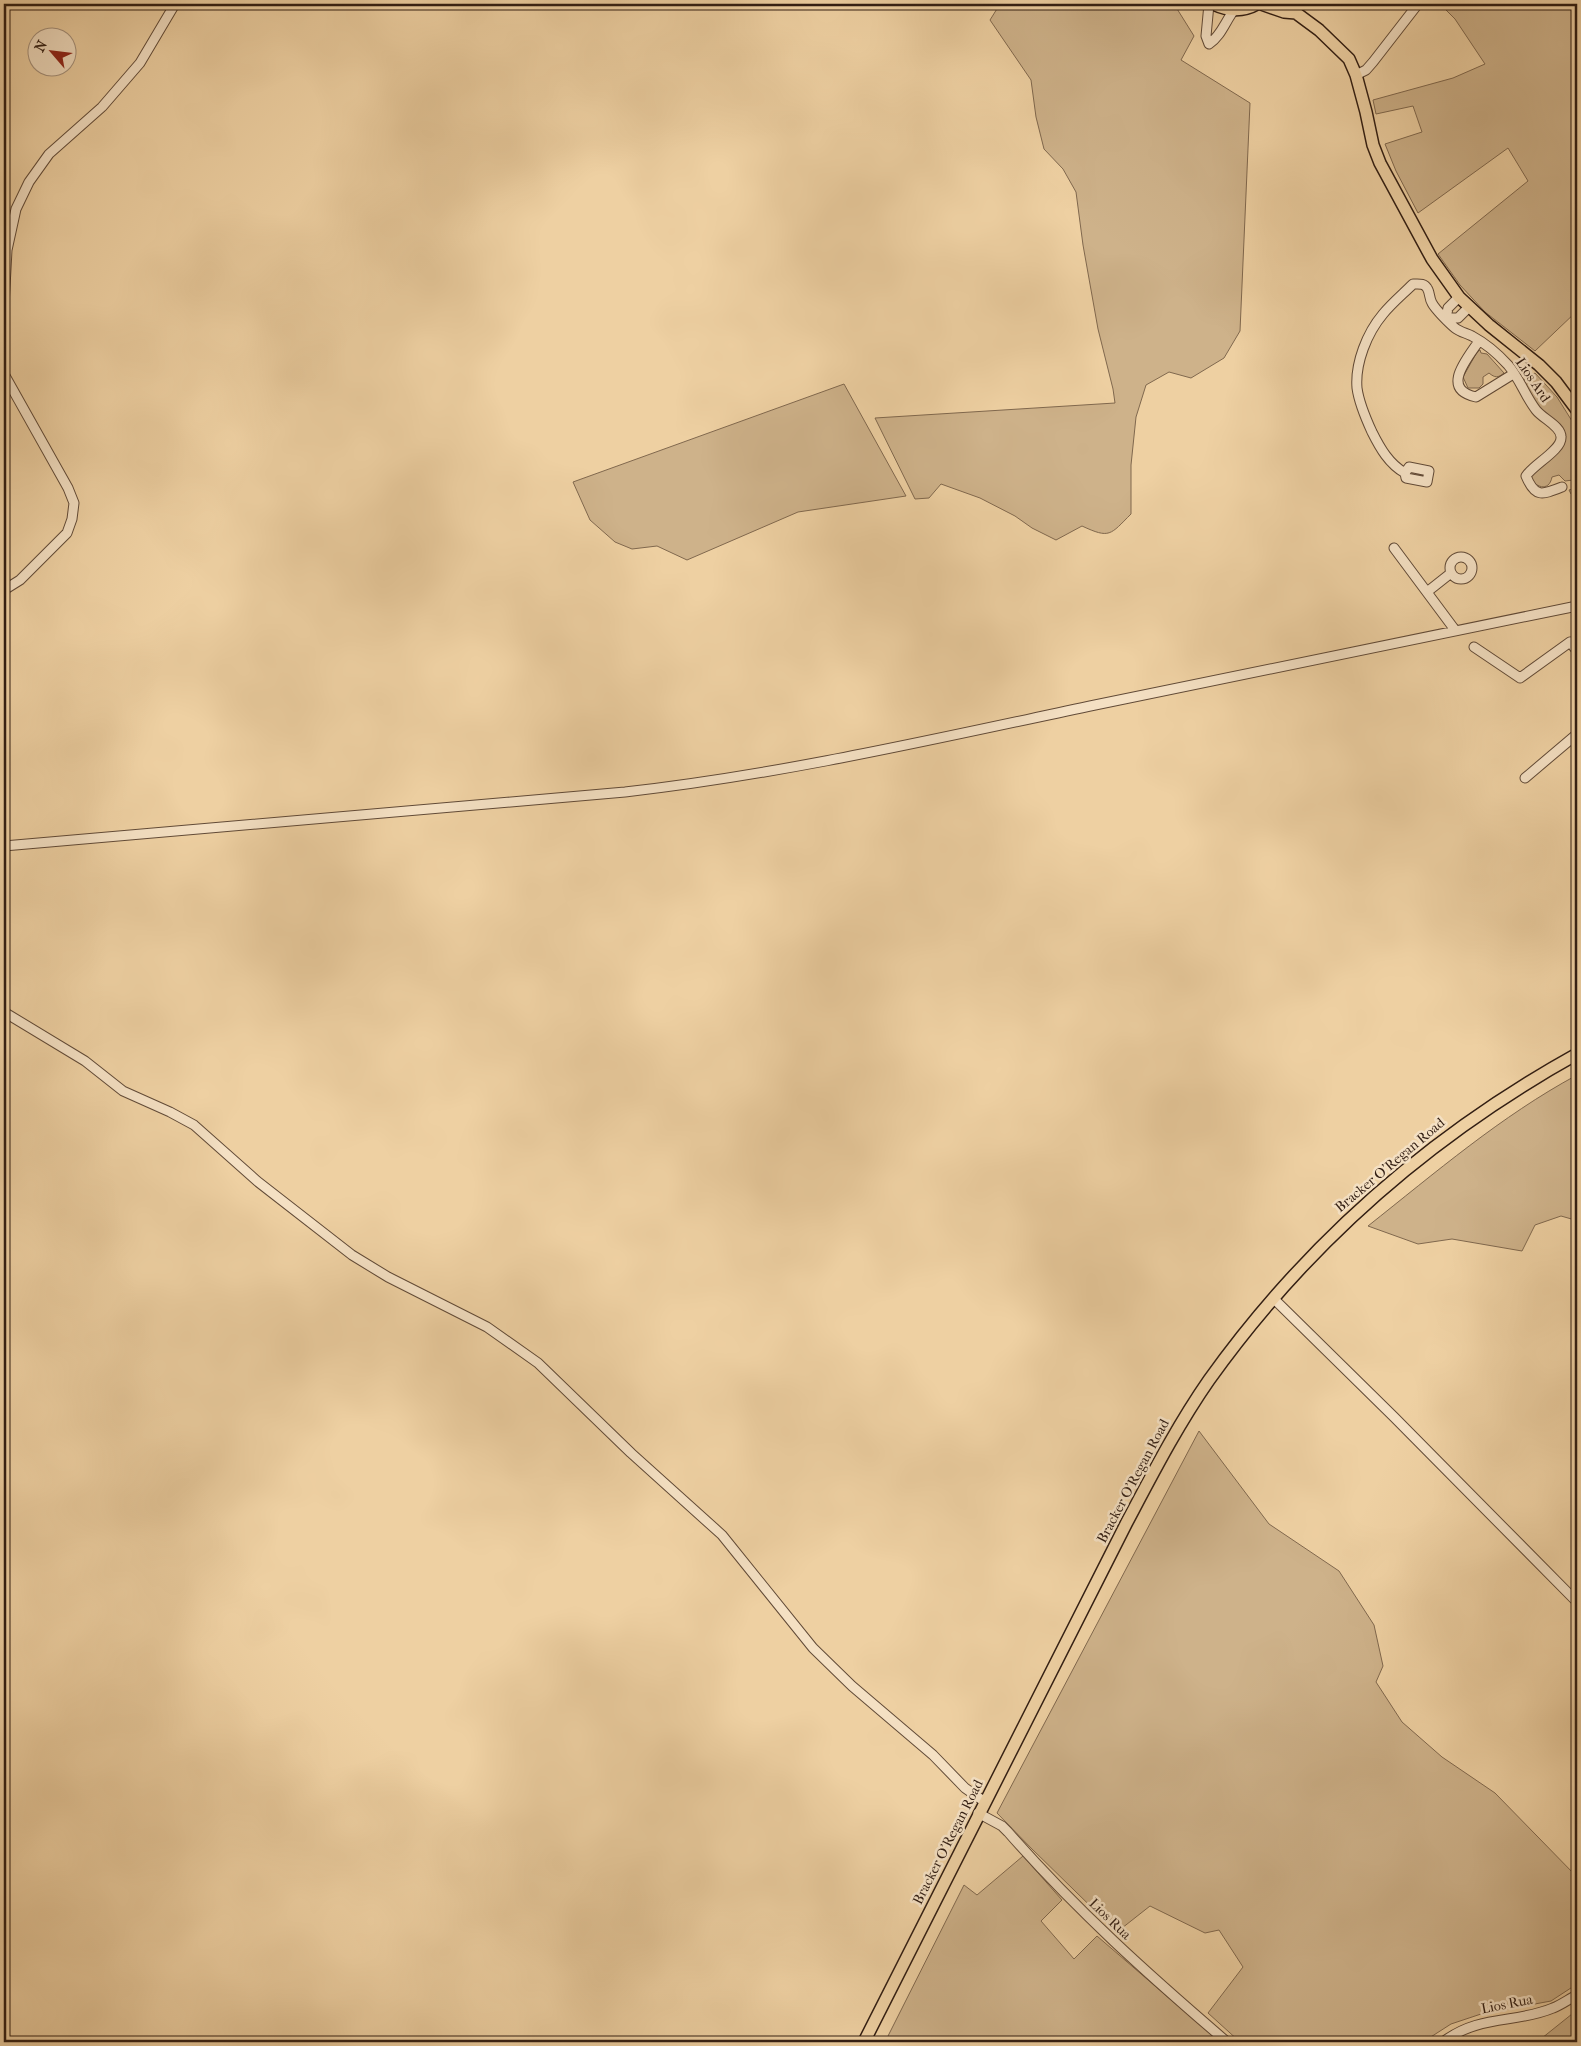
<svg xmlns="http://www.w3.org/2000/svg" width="1581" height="2046" font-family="'IM FELL French Canon',serif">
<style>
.green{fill:#ceb28a;stroke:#80684e}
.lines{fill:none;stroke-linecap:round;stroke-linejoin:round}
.minor-casing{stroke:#614a37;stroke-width:11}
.major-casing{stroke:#321e13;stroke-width:14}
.minor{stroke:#f4e0c3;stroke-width:9}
.major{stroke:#eed0a2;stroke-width:11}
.labels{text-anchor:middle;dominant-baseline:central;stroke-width:5;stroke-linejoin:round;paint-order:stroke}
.street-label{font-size:14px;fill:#321e13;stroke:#f4e0c3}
</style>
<rect width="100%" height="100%" fill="#eed0a2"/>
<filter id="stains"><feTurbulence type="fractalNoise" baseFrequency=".004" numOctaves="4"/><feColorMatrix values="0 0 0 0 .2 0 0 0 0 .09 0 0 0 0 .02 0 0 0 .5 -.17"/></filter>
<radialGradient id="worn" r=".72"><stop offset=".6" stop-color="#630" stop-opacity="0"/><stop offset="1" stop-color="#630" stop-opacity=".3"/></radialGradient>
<path class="green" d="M1000 4H1174L1194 36 1181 60 1250 103 1240 331 1224 358 1191 378 1169 372 1146 385 1136 417 1131 465V514C1110 535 1110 539 1082 526L1056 540 1032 528 1015 516 980 498 941 484 929 498 915 499 875 418 1115 403 1113 389 1098 329 1083 245 1076 192 1063 169 1044 149 1036 117 1031 80 990 20Z
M1440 4H1509L1516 9 1520 4H1577V311L1535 351 1485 312 1460 285 1438 254 1528 181 1508 148 1418 213 1396 171 1385 144 1422 132 1413 106 1376 114 1373 100 1453 78 1485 64 1455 19Z
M1480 350 1481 353 1487 354 1504 373C1498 378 1495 378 1489 373L1483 377V384L1479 388H1468L1463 377 1477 352Z
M1535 373 1557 397 1577 429V493L1571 494 1569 490 1576 488 1573 480 1565 481 1559 475 1552 477C1549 493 1534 487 1530 476L1564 438 1533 400 1524 380Z
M844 384 906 496 798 512 687 560 657 546 632 549 615 542 590 520 573 482Z
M1577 1075V1352L1574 1295 1575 1220 1561 1216 1535 1225 1522 1251 1452 1239 1418 1244 1368 1226C1435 1173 1501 1116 1577 1075Z
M1199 1431 1269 1524 1339 1571 1374 1625 1383 1666 1376 1682 1402 1722 1442 1757 1495 1793 1577 1877V1984L1551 2001 1481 2014 1451 2024 1423 2042H1240L1208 2013 1243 1967 1219 1930 1205 1933 1150 1906 1117 1932 1032 1849 997 1813Z
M1023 1856 1062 1900 1041 1921 1074 1959 1097 1936 1220 2042H885L964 1885 977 1895Z
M1577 2010V2042H1537Z"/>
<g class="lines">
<defs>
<path id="minor" d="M1209 4 1206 36 1209 44C1221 36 1225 22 1234 10
M1356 75 1366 70 1373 62 1418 4
M4 306 7 250 16 209 29 182 49 154 102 107 140 63 175 4
M1446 318H1458L1468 308
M1446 318 1448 308 1459 297
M1479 341C1467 359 1440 389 1476 397L1510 376
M4 374 68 488 74 503 72 519 67 533 20 580 4 590
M1409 467 1429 471 1427 482 1406 478 1405 473Z
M1405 473C1389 464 1380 448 1372 432 1366 419 1359 403 1357 388 1355 363 1367 333 1383 314 1392 303 1403 294 1413 284 1419 284 1424 283 1427 288 1430 292 1429 298 1432 303 1435 309 1449 323 1455 328 1460 332 1466 333 1472 336 1485 343 1498 354 1508 365 1520 379 1525 396 1536 410 1543 419 1561 426 1561 437 1562 450 1534 464 1526 476 1535 498 1542 495 1562 487
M1394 548 1455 630
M1450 568a11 11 0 1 1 22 0a11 11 0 1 1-22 0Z
M1427 592 1451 573
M1474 647 1520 678 1570 642 1577 651
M1525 778 1577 734
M4 846 625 792C784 774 939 738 1095 705 1255 671 1416 639 1577 606
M4 1012 85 1061 123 1091 170 1112 194 1125 257 1181 352 1255 388 1277 487 1327 538 1363 631 1453 722 1535 813 1648 852 1686 933 1755 965 1788 985 1802
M1274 1299 1394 1417 1577 1602
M978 1813 1002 1826 1008 1832C1075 1909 1150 1976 1227 2042
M1443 2042C1480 2014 1515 2024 1553 2008 1561 2005 1569 1999 1577 1995"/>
<path id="major" d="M1213 4C1228 11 1243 12 1257 4
M1261 4 1284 12 1296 13 1319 30 1349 59 1356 75 1366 112 1373 145 1380 163 1432 259 1459 297 1489 325 1539 365 1556 382 1577 410
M864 2042 1126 1524C1152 1475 1177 1426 1209 1380 1307 1243 1431 1135 1577 1054"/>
</defs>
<use href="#minor" class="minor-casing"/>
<use href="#major" class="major-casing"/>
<use href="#minor" class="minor"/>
<use href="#major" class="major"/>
</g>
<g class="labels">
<g class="street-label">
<text transform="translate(1533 380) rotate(56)">Lios Ard</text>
<text transform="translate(1390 1165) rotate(-40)">Bracker O'Regan Road</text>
<text transform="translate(1133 1481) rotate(-62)">Bracker O'Regan Road</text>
<text transform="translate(948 1842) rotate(-63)">Bracker O'Regan Road</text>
<text transform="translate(1110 1919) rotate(44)">Lios Rua</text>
<text transform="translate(1507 2004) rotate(-11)">Lios Rua</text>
</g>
</g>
<rect width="1581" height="2046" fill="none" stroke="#eed0a2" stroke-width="20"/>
<rect x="5" y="5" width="1571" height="2036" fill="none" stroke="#321e13" stroke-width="2.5"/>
<rect x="10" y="10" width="1561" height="2026" fill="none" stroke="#321e13"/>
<g transform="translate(52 52) rotate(298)"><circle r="24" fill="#f4e0c3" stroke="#a6927d"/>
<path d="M0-4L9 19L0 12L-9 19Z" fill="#8f2418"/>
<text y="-8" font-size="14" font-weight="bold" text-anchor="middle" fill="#321e13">N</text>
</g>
<rect width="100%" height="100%" filter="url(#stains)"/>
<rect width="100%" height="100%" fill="url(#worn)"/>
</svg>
